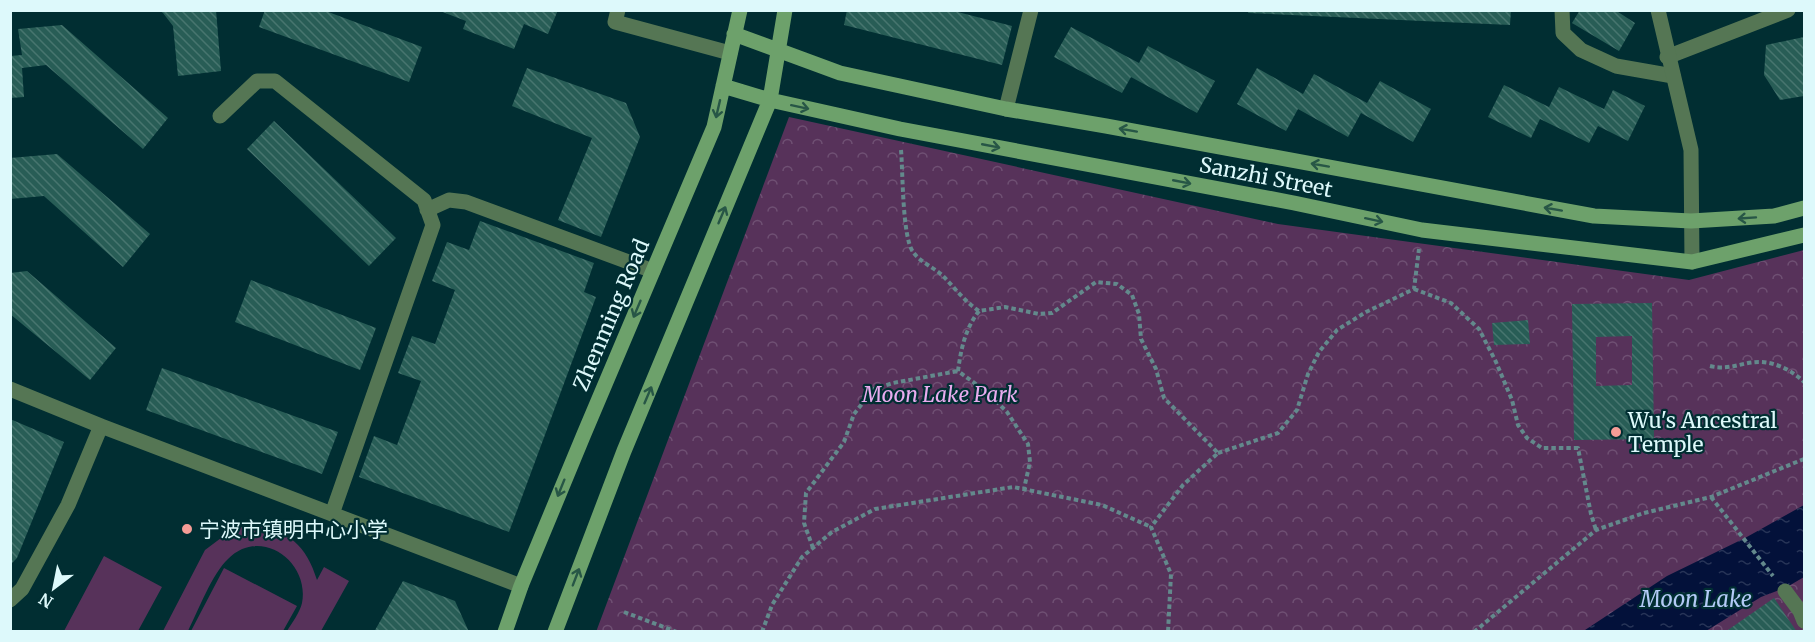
<svg xmlns="http://www.w3.org/2000/svg" width="1815" height="642" font-family="Merriweather,'Noto Sans SC',serif">
<style>
.park{fill:url(#park-crowns)}
.pitch{fill:#57325a}
.water{fill:url(#water-ripples)}
.building{fill:url(#building-back-hatch);fill-rule:evenodd}
.lines{fill:none;stroke-linecap:round;stroke-linejoin:round}
.path{stroke:#63898c;stroke-width:4;stroke-dasharray:4.5 3;stroke-linecap:butt}
.service{stroke:#557654;stroke-width:15}
.minor{stroke:#557654;stroke-width:15}
.secondary{stroke:#6da16b;stroke-width:15}
.oneway{stroke:#275646}
.poi-dot{fill:#f59c96;stroke:#012e32;stroke-width:2}
.labels{text-anchor:middle;dominant-baseline:central;stroke-width:4.5;stroke-linejoin:round;paint-order:stroke}
.street-label{font-size:21px;fill:#ddf9fb;stroke:#012e32}
.park-label{font-size:21px;font-style:italic;fill:#e9acef;stroke:#012e32}
.poi-label{font-size:21px;fill:#ddf9fb;stroke:#012e32;text-anchor:start}
.water-label{font-size:22px;font-style:italic;fill:#b3caf6;stroke:#012e32}
</style>
<defs>
<pattern id="park-crowns" width="20" height="18" patternUnits="userSpaceOnUse" patternTransform="scale(1.5)"><rect width="20" height="18" fill="#57325a"/><path d="M2 6a3 3 0 1 1 6 0M12 15a3 3 0 1 1 6 0" fill="none" stroke="#6f5073"/></pattern>
<pattern id="water-ripples" width="26" height="14" patternUnits="userSpaceOnUse" patternTransform="scale(1.5)"><rect width="26" height="14" fill="#03113a"/><path d="M2 4q2-2 4 0t4 0M15 11q2-2 4 0t4 0" fill="none" stroke="#273457"/></pattern>
<pattern id="building-back-hatch" width="6" height="6" patternUnits="userSpaceOnUse" patternTransform="scale(1.5)"><rect width="6" height="6" fill="#285d56"/><path d="M-1 5l2 2M0 0l6 6M5-1l2 2" fill="none" stroke="#47756f"/></pattern>
</defs>
<rect width="100%" height="100%" fill="#012e32"/>
<path class="park" d="M789 117 1278 224 1689 280 1804 250V631L596 632Z"/>
<path class="pitch" d="M246 525C285 527 306 543 317 580L324 567 349 581 321 631H287C292 623 300 612 302 603 310 561 260 526 228 559 212 574 198 611 188 631H163L205 550 225 535Z
M104 556 162 587 138 631H64Z
M224 568 297 606 283 631H191Z"/>
<path class="water" d="M1804 505V577L1787 587 1761 597 1706 631 1582 632 1667 576 1745 538Z"/>
<path class="building" d="M159 10H216L221 71 178 76 173 26 163 13Z
M265 10H323L422 47 409 82 259 27Z
M558 10 548 34 524 24 514 49 463 29 466 21 440 11Z
M847 10H950L1012 26 1002 65 844 25Z
M1249 10H1511L1510 25 1248 13Z
M1580 10H1615L1635 23 1619 51 1572 23Z
M62 25 168 118 143 149 46 65 22 68 24 97 10 98V56L22 55 18 29Z
M1071 27 1139 63 1148 46 1215 81 1197 113 1131 77 1122 93 1054 57Z
M1804 37V96L1780 100 1764 75 1766 45Z
M527 68 626 103 640 137 601 237 558 220 592 138 512 106Z
M1257 68 1303 94 1314 74 1367 103 1380 81 1431 109 1413 142 1361 113 1348 137 1298 109 1286 131 1237 104Z
M1504 85 1549 107 1559 87 1604 109 1613 90 1645 106 1628 141 1598 126 1589 143 1540 119 1531 138 1488 117Z
M274 121 396 238 369 266 247 149Z
M57 154 150 234 123 267 44 196 10 199V158Z
M480 221 594 263 584 292 596 297 509 532 359 477 374 436 397 445 421 381 398 373 412 336 435 344 455 290 432 281 447 242 469 250Z
M27 271 116 348 90 380 10 314V273Z
M251 280 376 328 360 370 235 322Z
M1652 303 1654 439 1574 440 1572 304ZM1632 336V385L1596 386V337Z
M1528 320 1530 344 1494 345 1492 323Z
M162 368 338 432 322 474 146 410Z
M10 419 64 442 17 558 10 565Z
M403 581 455 601 469 632H374Z
M1774 598 1797 632H1725Z"/>
<g class="lines">
<path class="path" d="M901 150C903 172 902 236 913 252 920 262 933 267 942 275 954 287 964 301 979 311L1005 307 1039 314 1052 313 1096 282 1117 284 1132 295 1139 314 1141 339 1156 369 1164 398 1218 453 1183 485 1151 527 1171 574 1168 632
M1414 289 1451 303 1479 329 1496 362 1512 400 1518 425 1527 438 1542 448H1578L1591 514 1596 530
M979 311C965 329 961 349 958 371L988 393 1007 412 1028 444 1030 462 1024 489
M1710 366C1731 371 1743 361 1762 362 1778 363 1794 372 1804 382
M1218 453 1278 433 1297 410 1308 374 1319 352 1337 330 1366 312 1414 289 1419 249
M1711 497 1773 576
M813 548 804 523 806 493 844 442 854 414 874 389 893 383 958 371
M624 612 677 632
M762 632 772 605 802 557 832 532 875 509 1013 487 1102 505 1151 527
M1474 632 1596 530 1644 513 1711 497 1804 459"/>
<path class="service" d="M618 10 615 22 730 53
M1562 10 1563 33 1581 50 1616 66 1673 76
M1667 57 1788 10
M1785 591 1800 611 1804 621"/>
<path class="minor" d="M1658 10 1691 150 1692 262
M1006 109 1031 10
M220 116 257 81H275L424 200 433 225 332 514
M427 210 449 200 466 202 653 271
M10 389 101 426 521 586
M10 600 22 589 68 505 101 426"/>
<path class="secondary" d="M734 34 840 73 1006 109 1106 126 1594 216 1691 221 1774 216 1804 208
M723 86 770 100 900 129 1294 203 1422 230 1692 262 1804 235
M505 632 521 586 584 434 714 127 740 10
M555 632 624 451 770 100 785 10"/>
</g>
<defs><path id="oneway-shaft" d="M-6 0H5M1.5-3L5.5 0L1.5 3" fill="none" stroke-width="1.6" stroke-linecap="round" stroke-linejoin="round" transform="scale(1.5)"/></defs>
<g class="oneway">
<use href="#oneway-shaft" transform="translate(800 107) rotate(12)"/>
<use href="#oneway-shaft" transform="translate(718 109) rotate(103)"/>
<use href="#oneway-shaft" transform="translate(1128 130) rotate(-170)"/>
<use href="#oneway-shaft" transform="translate(991 146) rotate(11)"/>
<use href="#oneway-shaft" transform="translate(1320 165) rotate(-170)"/>
<use href="#oneway-shaft" transform="translate(1182 182) rotate(11)"/>
<use href="#oneway-shaft" transform="translate(1553 209) rotate(-170)"/>
<use href="#oneway-shaft" transform="translate(722 215) rotate(-67)"/>
<use href="#oneway-shaft" transform="translate(1747 218) rotate(176)"/>
<use href="#oneway-shaft" transform="translate(1374 220) rotate(12)"/>
<use href="#oneway-shaft" transform="translate(637 309) rotate(113)"/>
<use href="#oneway-shaft" transform="translate(648 395) rotate(-67)"/>
<use href="#oneway-shaft" transform="translate(561 488) rotate(112)"/>
<use href="#oneway-shaft" transform="translate(576 577) rotate(-69)"/>
</g>
<g class="poi-dot">
<circle cx="1616" cy="432" r="6"/>
<circle cx="187" cy="529" r="6"/>
</g>
<g class="labels">
<g class="street-label">
<text transform="translate(1266 177) rotate(11)">Sanzhi Street</text>
<text transform="translate(611 315) rotate(-67)">Zhenming Road</text>
</g>
<g class="park-label">
<text x="940" y="394">Moon Lake Park</text>
</g>
<g class="poi-label">
<text x="1628" y="420">Wu's Ancestral<tspan x="1628" dy="24">Temple</tspan></text>
<text x="199" y="529">宁波市镇明中心小学</text>
</g>
<g class="water-label">
<text x="1696" y="599">Moon Lake</text>
</g>
</g>
<rect width="1815" height="642" fill="none" stroke="#ddf9fb" stroke-width="24"/>
<g transform="translate(54 588) rotate(212)" stroke="#012e32" stroke-width="4.5" paint-order="stroke">
<path d="M0-4.5L10 22L0 15L-10 22Z" fill="#ddf9fb"/>
<text y="-9" font-size="16" font-weight="bold" text-anchor="middle" fill="#ddf9fb">N</text>
</g>
</svg>
